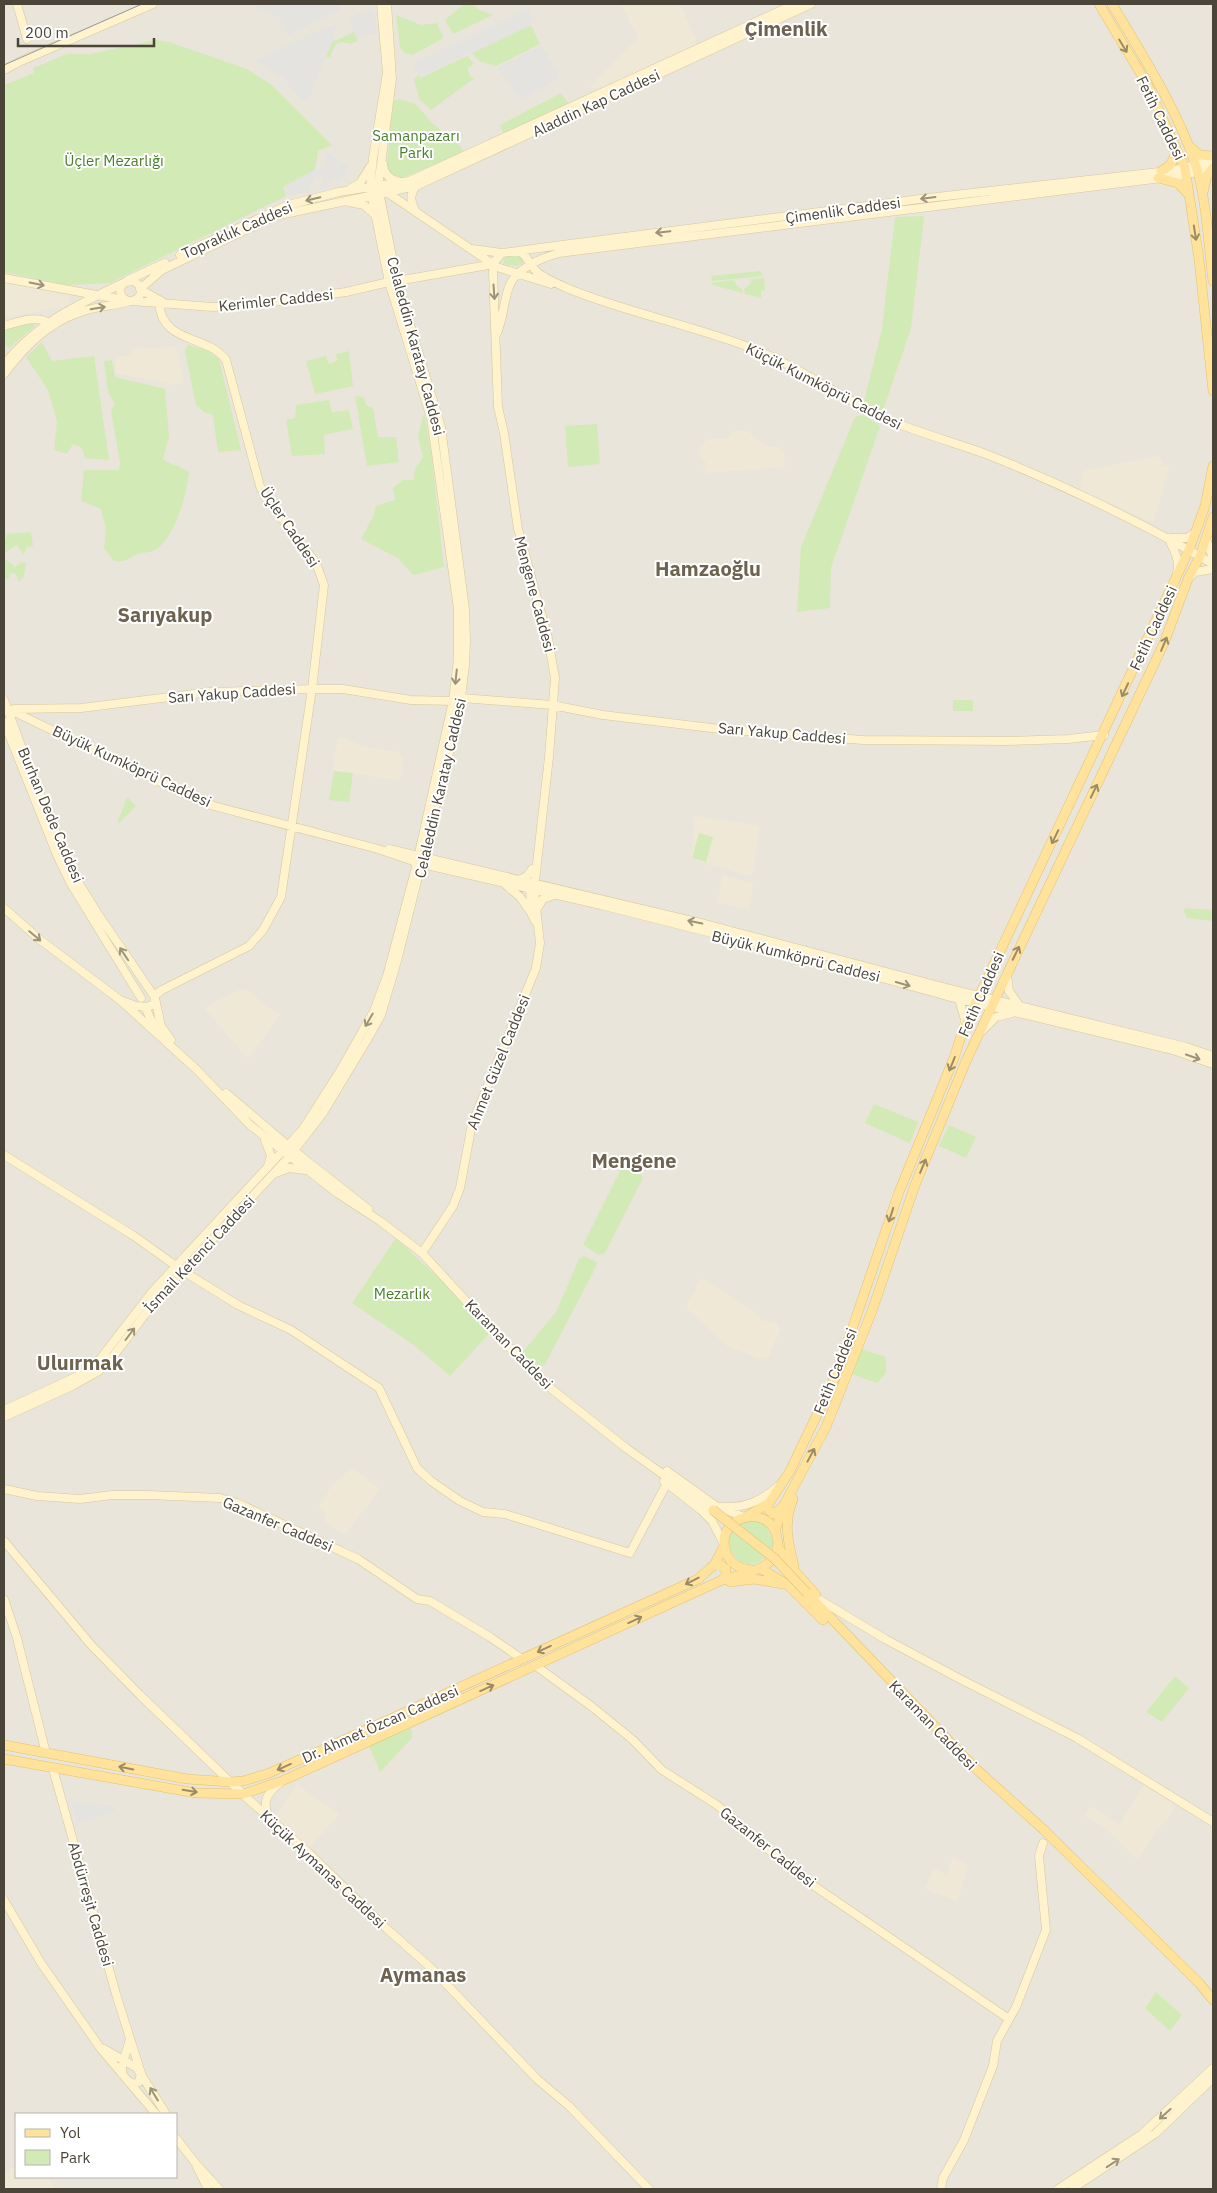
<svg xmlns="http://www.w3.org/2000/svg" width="1217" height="2193" font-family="'IBM Plex Sans',sans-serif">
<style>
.residential{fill:#eae5da;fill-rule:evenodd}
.education{fill:#efe8d6}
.green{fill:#d2eab5}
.parking{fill:#e5e3e0}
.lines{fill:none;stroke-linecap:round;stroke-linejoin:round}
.secondary-casing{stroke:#d6c79b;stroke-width:9}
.primary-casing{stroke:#e6c16a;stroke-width:10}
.secondary{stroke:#fff3cd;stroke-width:8}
.primary{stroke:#ffe39c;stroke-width:9}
.tram{stroke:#9a9a9a;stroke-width:1}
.primary-bridge-casing{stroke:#e6c16a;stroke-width:10;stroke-linecap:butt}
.primary-bridge{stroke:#ffe39c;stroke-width:9}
.oneway{stroke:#9c8c66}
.oneway2{stroke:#9c937c}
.labels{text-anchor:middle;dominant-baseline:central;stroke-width:4;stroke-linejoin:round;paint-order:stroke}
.street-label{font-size:15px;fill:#4b4439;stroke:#fff}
.park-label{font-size:15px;fill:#4a7f2a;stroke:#fff}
.district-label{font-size:20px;font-weight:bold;fill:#6e6250;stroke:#fff}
</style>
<rect width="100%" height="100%" fill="#f6f3ec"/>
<path class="residential" d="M4 4H1213V2189H4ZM16 2114H176V2177H16Z"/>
<path class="education" d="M621 4H680L698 45 602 89 589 87 638 38Z
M4 282 69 295V304L66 306 4 318Z
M176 347 184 383 167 385V383L115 373 116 357 133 355V349Z
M733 431H747L769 447H778L784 455 785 467 703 473 702 471 706 470V461L701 462 700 444 710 439 728 438Z
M1157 456 1162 461V465L1169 466 1154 520 1150 522 1080 490 1084 471Z
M340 738 347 739 363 747 399 752 403 756 400 781 333 770 338 739Z
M695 816 759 826 753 873 749 876 691 859Z
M722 875 751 883 753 886 748 910 718 902Z
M245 989 280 1015 248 1059 206 1010V1007L239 990Z
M704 1279 759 1315 760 1319 778 1325 780 1329 768 1358 763 1360 727 1346 688 1309 687 1305 700 1280Z
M352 1468 380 1489 345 1535 323 1521 327 1514 318 1508 333 1484Z
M296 1784 339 1814 309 1848 275 1817Z
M1144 1785 1173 1804 1174 1808 1137 1859 1113 1835 1085 1816 1091 1806 1120 1824Z
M953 1857 968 1865 957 1902 925 1888 934 1868 947 1875Z
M16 2165V2177H48L56 2189H4V2173Z"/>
<path class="green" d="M464 4H474L477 9 493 15 453 34 445 20Z
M396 15 421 25 437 23 444 38 412 55 403 52 400 47Z
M531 25 540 44 496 66 479 61 472 53Z
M354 32 358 41 350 44C343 42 341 41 335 45L330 57H326L332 42Z
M156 40 169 42 247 69 272 85 332 145 318 151 315 170 283 187 286 196 110 283 67 285 4 272V85L34 73 33 68 67 54H90Z
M467 56 474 64 467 68 471 77 475 78 431 110 419 99 414 79 418 75 420 78Z
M561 93 568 103 549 117 505 137 500 125Z
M399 99 416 104 431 122 461 147 464 154 395 180 386 173 393 101Z
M924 216 911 329 883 410 880 411 864 401 882 329 895 217Z
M512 254 522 257 523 263 517 266 504 264 503 257Z
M760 271 763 276 712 281 711 276Z
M764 278 765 290 761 291V298L745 294 744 289 750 284 751 279Z
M734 280 737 286 742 289 743 293 712 285V283Z
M34 323 35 326 9 348 4 343V330Z
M42 342 52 361 94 356 109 460 85 458 82 448 73 444 67 454 54 450 57 421 48 390 26 357Z
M188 345 204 349 219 359 241 450 218 452 213 415 204 412 196 405 185 351Z
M349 351 353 386 315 394 306 361 326 356 329 364 337 361 336 354Z
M112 360 115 377 165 389 169 436 163 459C171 465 180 466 189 472 187 494 175 540 153 551 149 553 143 552 138 554 126 559 128 562 114 561L104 548 106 528 101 509 81 501 84 470H119L120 463 111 410 115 404 108 392 104 361Z
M355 396 364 397 366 405 373 408 378 437H396L399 462 367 466Z
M329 400 332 412 349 410 353 429 324 435 325 454 292 456 286 420 295 418 296 405Z
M864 415 880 426 831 568 830 608 797 612 801 547 855 417Z
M423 416 425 417 432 459 444 567 413 575 398 558 361 539 373 516 376 506 395 500 393 488 403 480H414L415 469 423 457 418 437Z
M597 424 600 464 568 467 565 426Z
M31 532 33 546 26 547 24 555 17 545 6 552 4 558 15 567 22 562 26 563 24 576 19 582 16 574 10 573 9 579 4 578V543L7 534Z
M953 700H973V711H953Z
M334 771 353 773 349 802 329 800Z
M127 797 136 806 119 823H117Z
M699 833 713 837 706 862 692 858Z
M1185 908 1213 910V921L1187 918 1184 912Z
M874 1104 918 1122 910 1143 865 1123Z
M949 1125 976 1137 966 1158 939 1146Z
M621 1169 640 1173 643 1178 605 1253 599 1255 583 1245Z
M396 1238 448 1287 489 1334 450 1376 415 1346 352 1303Z
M584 1256 597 1262 596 1267 544 1366 538 1367 522 1353 556 1312 579 1259Z
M861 1349 886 1357V1373L877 1383 852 1374Z
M747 1520C763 1520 771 1529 773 1545L769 1551 737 1525Z
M732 1531 765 1557C747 1576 720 1552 732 1531Z
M1175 1676 1189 1688 1162 1722 1146 1712Z
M412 1728V1738L380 1772 369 1746Z
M1156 1992 1182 2015 1170 2031 1145 2008Z"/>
<path class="parking" d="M247 4H339L342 9 288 35 278 16Z
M528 8 534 21 531 25 419 77 413 64Z
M370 9 375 13 377 33 357 38 348 18Z
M336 25 332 42 308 101 301 99 283 78 254 61 324 28Z
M542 45 560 77 521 100 497 68Z
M327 153 349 167 345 177 340 178 338 181 332 180 327 189 319 190V185L323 183 322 177H314V181L309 183 310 192 286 196 283 187 315 170 322 169Z
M71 1803 113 1806 115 1811 77 1824Z"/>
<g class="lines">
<defs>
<path id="secondary" d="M17 4 27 39
M4 70 21 61 153 4
M383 164C384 175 390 180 401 182
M350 189 360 183 370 167
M388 193 497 267 551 284
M349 202 364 205 375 215
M415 210C410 200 410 194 416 186
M472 249 502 253 562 245 928 198 1168 171 1185 168 1213 158
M518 251C528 255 528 263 535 270 540 276 560 285 569 289 631 314 697 326 759 351 805 370 844 400 889 420 922 434 957 443 991 456 1068 487 1141 522 1213 564
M180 255 288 205 339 192 409 181 795 4
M4 278 129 301C135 301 139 299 141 293L139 285 134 281 125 282 120 288 121 296 127 301
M128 280 165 263
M397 281 494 264
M141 288 162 270 275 216 416 186 811 4
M141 290 163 302
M132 301 213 307 266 303 346 292 389 282
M4 326C16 323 35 315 47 322
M497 333C504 316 503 303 509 287 515 269 541 258 559 253L1186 175 1213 166
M4 364C39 322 75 306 123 283
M4 374C24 348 46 324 78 313 93 307 111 306 127 302
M1168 538C1173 548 1181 561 1177 573
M1172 538H1187L1196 532
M1206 539 1213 558
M1189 578 1195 572 1213 569
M462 698 552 705 603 715 720 729 863 740 1007 741 1068 739 1104 735
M4 700 33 778 74 875 98 914 154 996 155 1000 154 1004 147 1007 136 1006 120 1000 39 939 4 908
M4 707 193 798 214 806 378 849 422 864 601 905 763 946 824 965 849 969 947 996 1173 1050 1213 1064
M14 709 81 708 210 692 312 689H343L411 700 453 701
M4 722 57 855 71 884 141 998
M389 849 705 924 943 987 1186 1047 1213 1056
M519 880 527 876 532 869
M506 885 520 897 529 910
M530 887 531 913 535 921
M536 910 543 899 554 895
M1007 975 1009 991 1019 1005
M154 996 162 990 249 946 263 930 281 897 312 689 324 585 316 563 265 497 260 486 226 360C205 333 163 345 159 303
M155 998 161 1026 171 1040
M959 999 965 1020 964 1026
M120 1000 196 1069 250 1125 337 1193 380 1221 422 1253 501 1339 544 1383 626 1448 713 1510
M145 1007 156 1030
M982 1031 996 1017 1012 1013
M226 1093 293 1150 368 1209
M265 1140 271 1156 268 1166
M4 1155 134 1236 183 1271 238 1305 291 1330 379 1388 417 1468 431 1481 460 1501 483 1512 505 1514 630 1553 667 1483
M276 1173 289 1168 305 1170
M422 1253 453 1206 460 1188 472 1124 536 968 540 943 534 890 549 757 555 678 548 638 518 529 504 433 498 407 493 271 495 261 502 253
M4 1410 80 1375 101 1358 152 1292 303 1129 340 1071 374 1011 387 976 415 871 453 701 458 659V609L431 418 389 282 370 188 373 158 387 73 381 4
M4 1417 72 1386 99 1371 114 1355 163 1291 183 1271 289 1157 323 1113 367 1040 381 1015 397 961 459 713 465 665 466 641 465 609 441 427 397 281 378 187 392 79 387 4
M667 1471 716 1506 744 1517
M664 1481 701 1510 712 1521 724 1544
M4 1489 37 1496 80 1499 112 1495H148L220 1498 237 1503 358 1559 417 1599 430 1601 490 1637 522 1659
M722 1507C744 1508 760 1502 777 1487
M4 1541 92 1646 140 1695 249 1800 309 1853 387 1929 430 1967 537 2079 569 2106 649 2189
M4 1599 17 1638 46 1753
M820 1600 885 1639 962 1680 1077 1738 1213 1822
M536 1666 591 1706 633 1740 662 1770 717 1805 798 1875 1009 2019
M53 1769 116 1994 141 2073 139 2082 134 2084 128 2081
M268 1816C262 1800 268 1792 281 1782
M4 1900 41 1963 101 2049 156 2114
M104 2049 137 2068 166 2114
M122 2074V2066L130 2039
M176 2138 197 2165 219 2189
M197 2167 208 2189
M941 2189 943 2178 964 2140 993 2066 997 2041 1016 2007 1046 1930 1039 1856 1043 1843
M1058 2189 1142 2134 1213 2068
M1072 2189 1156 2133 1213 2078"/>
<path id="primary" d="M1099 4 1148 86 1185 168 1199 259 1213 391
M1112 4C1141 53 1177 109 1195 163 1207 200 1208 242 1213 281
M1189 146 1200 155 1213 156
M1161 171C1172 166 1175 159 1176 147
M1158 178 1178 183 1189 195
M1203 192 1207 176 1213 168
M793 1499C783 1523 788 1542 794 1566
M769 1503 767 1508 773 1514 776 1513 783 1506
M747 1516 769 1503 790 1471 837 1373 899 1192 954 1058 963 1030 1189 550 1205 506 1213 466
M775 1531 785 1503 826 1427 872 1311 915 1185 966 1061 1164 643 1188 579 1200 556 1213 517
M778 1547 792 1568 816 1595
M711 1567 719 1564 726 1569V1576L720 1581
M760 1568 788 1585 823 1620
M730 1582 754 1579 783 1584
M807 1593 975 1768 1044 1830 1200 1984 1213 2000
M4 1745 187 1779 231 1782 243 1781 267 1774 315 1753 698 1579 714 1565 724 1546
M4 1759 196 1793 243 1794 282 1781 720 1581C734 1576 764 1571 772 1559 777 1553 779 1545 777 1537 769 1501 713 1517 726 1552 730 1564 740 1569 752 1570"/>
</defs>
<use href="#secondary" class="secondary-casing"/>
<use href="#primary" class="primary-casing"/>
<use href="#secondary" class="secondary"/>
<use href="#primary" class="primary"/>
<path class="tram" d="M4 65 142 4"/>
<defs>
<path id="primary-bridge" d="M713 1510 774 1558 807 1593"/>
</defs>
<use href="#primary-bridge" class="primary-bridge-casing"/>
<use href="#primary-bridge" class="primary-bridge"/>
</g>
<defs><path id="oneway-shaft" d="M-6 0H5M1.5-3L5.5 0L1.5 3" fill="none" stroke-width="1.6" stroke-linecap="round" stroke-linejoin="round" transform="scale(1.25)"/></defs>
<g class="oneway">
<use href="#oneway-shaft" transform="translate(1123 46) rotate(59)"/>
<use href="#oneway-shaft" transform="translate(1195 233) rotate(81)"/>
<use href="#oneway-shaft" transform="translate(1164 644) rotate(-67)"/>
<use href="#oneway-shaft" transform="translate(1125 690) rotate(115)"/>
<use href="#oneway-shaft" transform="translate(1094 791) rotate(-64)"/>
<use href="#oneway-shaft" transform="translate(1055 837) rotate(116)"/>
<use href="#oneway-shaft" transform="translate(1016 953) rotate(-64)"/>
<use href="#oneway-shaft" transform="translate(952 1064) rotate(112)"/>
<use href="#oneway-shaft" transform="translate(923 1166) rotate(-67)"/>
<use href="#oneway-shaft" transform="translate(891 1215) rotate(108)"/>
<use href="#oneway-shaft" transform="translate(811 1455) rotate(-62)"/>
<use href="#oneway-shaft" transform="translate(692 1581) rotate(153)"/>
<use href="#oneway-shaft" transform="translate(635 1620) rotate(-25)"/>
<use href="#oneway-shaft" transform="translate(544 1649) rotate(155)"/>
<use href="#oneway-shaft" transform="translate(487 1688) rotate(-24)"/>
<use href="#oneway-shaft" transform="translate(284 1767) rotate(156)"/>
<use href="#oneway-shaft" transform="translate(126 1768) rotate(-169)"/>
<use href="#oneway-shaft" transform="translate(190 1791) rotate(9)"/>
</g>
<g class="oneway2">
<use href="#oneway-shaft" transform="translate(928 198) rotate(173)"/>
<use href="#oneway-shaft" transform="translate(313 199) rotate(167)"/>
<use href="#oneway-shaft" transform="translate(663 232) rotate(174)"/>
<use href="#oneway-shaft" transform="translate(37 284) rotate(11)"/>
<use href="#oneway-shaft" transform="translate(494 292) rotate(86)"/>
<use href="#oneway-shaft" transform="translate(98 308) rotate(-10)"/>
<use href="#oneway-shaft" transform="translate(456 677) rotate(96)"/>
<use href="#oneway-shaft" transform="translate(695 922) rotate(-168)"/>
<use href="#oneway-shaft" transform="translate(35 936) rotate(40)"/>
<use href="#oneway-shaft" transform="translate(124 954) rotate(-124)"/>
<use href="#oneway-shaft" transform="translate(903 984) rotate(16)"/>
<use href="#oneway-shaft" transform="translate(369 1020) rotate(120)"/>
<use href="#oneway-shaft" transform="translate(1193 1057) rotate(19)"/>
<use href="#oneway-shaft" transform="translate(130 1334) rotate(-53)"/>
<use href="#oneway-shaft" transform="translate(154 2094) rotate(-121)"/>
<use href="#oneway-shaft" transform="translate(1165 2114) rotate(138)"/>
<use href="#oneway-shaft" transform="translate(1113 2163) rotate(-33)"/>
</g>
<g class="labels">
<g class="street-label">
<text transform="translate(596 103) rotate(-25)">Aladdin Kap Caddesi</text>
<text transform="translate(1161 118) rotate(64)">Fetih Caddesi</text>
<text transform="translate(843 210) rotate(-8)">Çimenlik Caddesi</text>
<text transform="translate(237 230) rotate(-24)">Topraklık Caddesi</text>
<text transform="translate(276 300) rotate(-6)">Kerimler Caddesi</text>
<text transform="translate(416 346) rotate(75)">Celaleddin Karatay Caddesi</text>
<text transform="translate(824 386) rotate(27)">Küçük Kumköprü Caddesi</text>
<text transform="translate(290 527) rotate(56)">Üçler Caddesi</text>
<text transform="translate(535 594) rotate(75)">Mengene Caddesi</text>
<text transform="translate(1153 628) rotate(-65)">Fetih Caddesi</text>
<text transform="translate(232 693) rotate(-4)">Sarı Yakup Caddesi</text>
<text transform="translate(782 733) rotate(5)">Sarı Yakup Caddesi</text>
<text transform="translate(132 766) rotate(25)">Büyük Kumköprü Caddesi</text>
<text transform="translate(440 788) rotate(-77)">Celaleddin Karatay Caddesi</text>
<text transform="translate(51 815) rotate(67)">Burhan Dede Caddesi</text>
<text transform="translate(796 956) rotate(14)">Büyük Kumköprü Caddesi</text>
<text transform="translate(981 994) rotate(-66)">Fetih Caddesi</text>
<text transform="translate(498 1062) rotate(-68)">Ahmet Güzel Caddesi</text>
<text transform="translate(199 1254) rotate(-47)">İsmail Ketenci Caddesi</text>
<text transform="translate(509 1344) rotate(46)">Karaman Caddesi</text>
<text transform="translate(835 1371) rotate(-68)">Fetih Caddesi</text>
<text transform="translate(278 1524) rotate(23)">Gazanfer Caddesi</text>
<text transform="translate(380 1724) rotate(-24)">Dr. Ahmet Özcan Caddesi</text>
<text transform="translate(933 1725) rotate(46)">Karaman Caddesi</text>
<text transform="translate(768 1847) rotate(39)">Gazanfer Caddesi</text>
<text transform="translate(323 1869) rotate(43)">Küçük Aymanas Caddesi</text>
<text transform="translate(91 1904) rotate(74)">Abdürreşit Caddesi</text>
</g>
<g class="park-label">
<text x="416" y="135">Samanpazarı<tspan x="416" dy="17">Parkı</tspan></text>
<text x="114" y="160">Üçler Mezarlığı</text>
<text x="402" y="1293">Mezarlık</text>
</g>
<g class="district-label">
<text x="786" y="28">Çimenlik</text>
<text x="708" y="568">Hamzaoğlu</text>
<text x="165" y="614">Sarıyakup</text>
<text x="634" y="1160">Mengene</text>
<text x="80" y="1362">Uluırmak</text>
<text x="423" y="1974">Aymanas</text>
</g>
</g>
<rect width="1217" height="2193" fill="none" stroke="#4b4439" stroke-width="10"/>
<rect x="15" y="2113" width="162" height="65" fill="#ffffff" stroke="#b7b4b0"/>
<rect x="25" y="2129" width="25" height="8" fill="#ffe39c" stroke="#b7b4b0"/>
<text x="60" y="2138" font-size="15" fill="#4b4439">Yol</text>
<rect x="25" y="2150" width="25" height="15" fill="#d2eab5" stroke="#b7b4b0"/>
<text x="60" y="2163" font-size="15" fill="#4b4439">Park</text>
<path d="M18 38v8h136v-8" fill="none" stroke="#4b4439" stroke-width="2.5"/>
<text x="25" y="38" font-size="15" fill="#4b4439" stroke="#ffffff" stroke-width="4" paint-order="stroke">200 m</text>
</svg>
